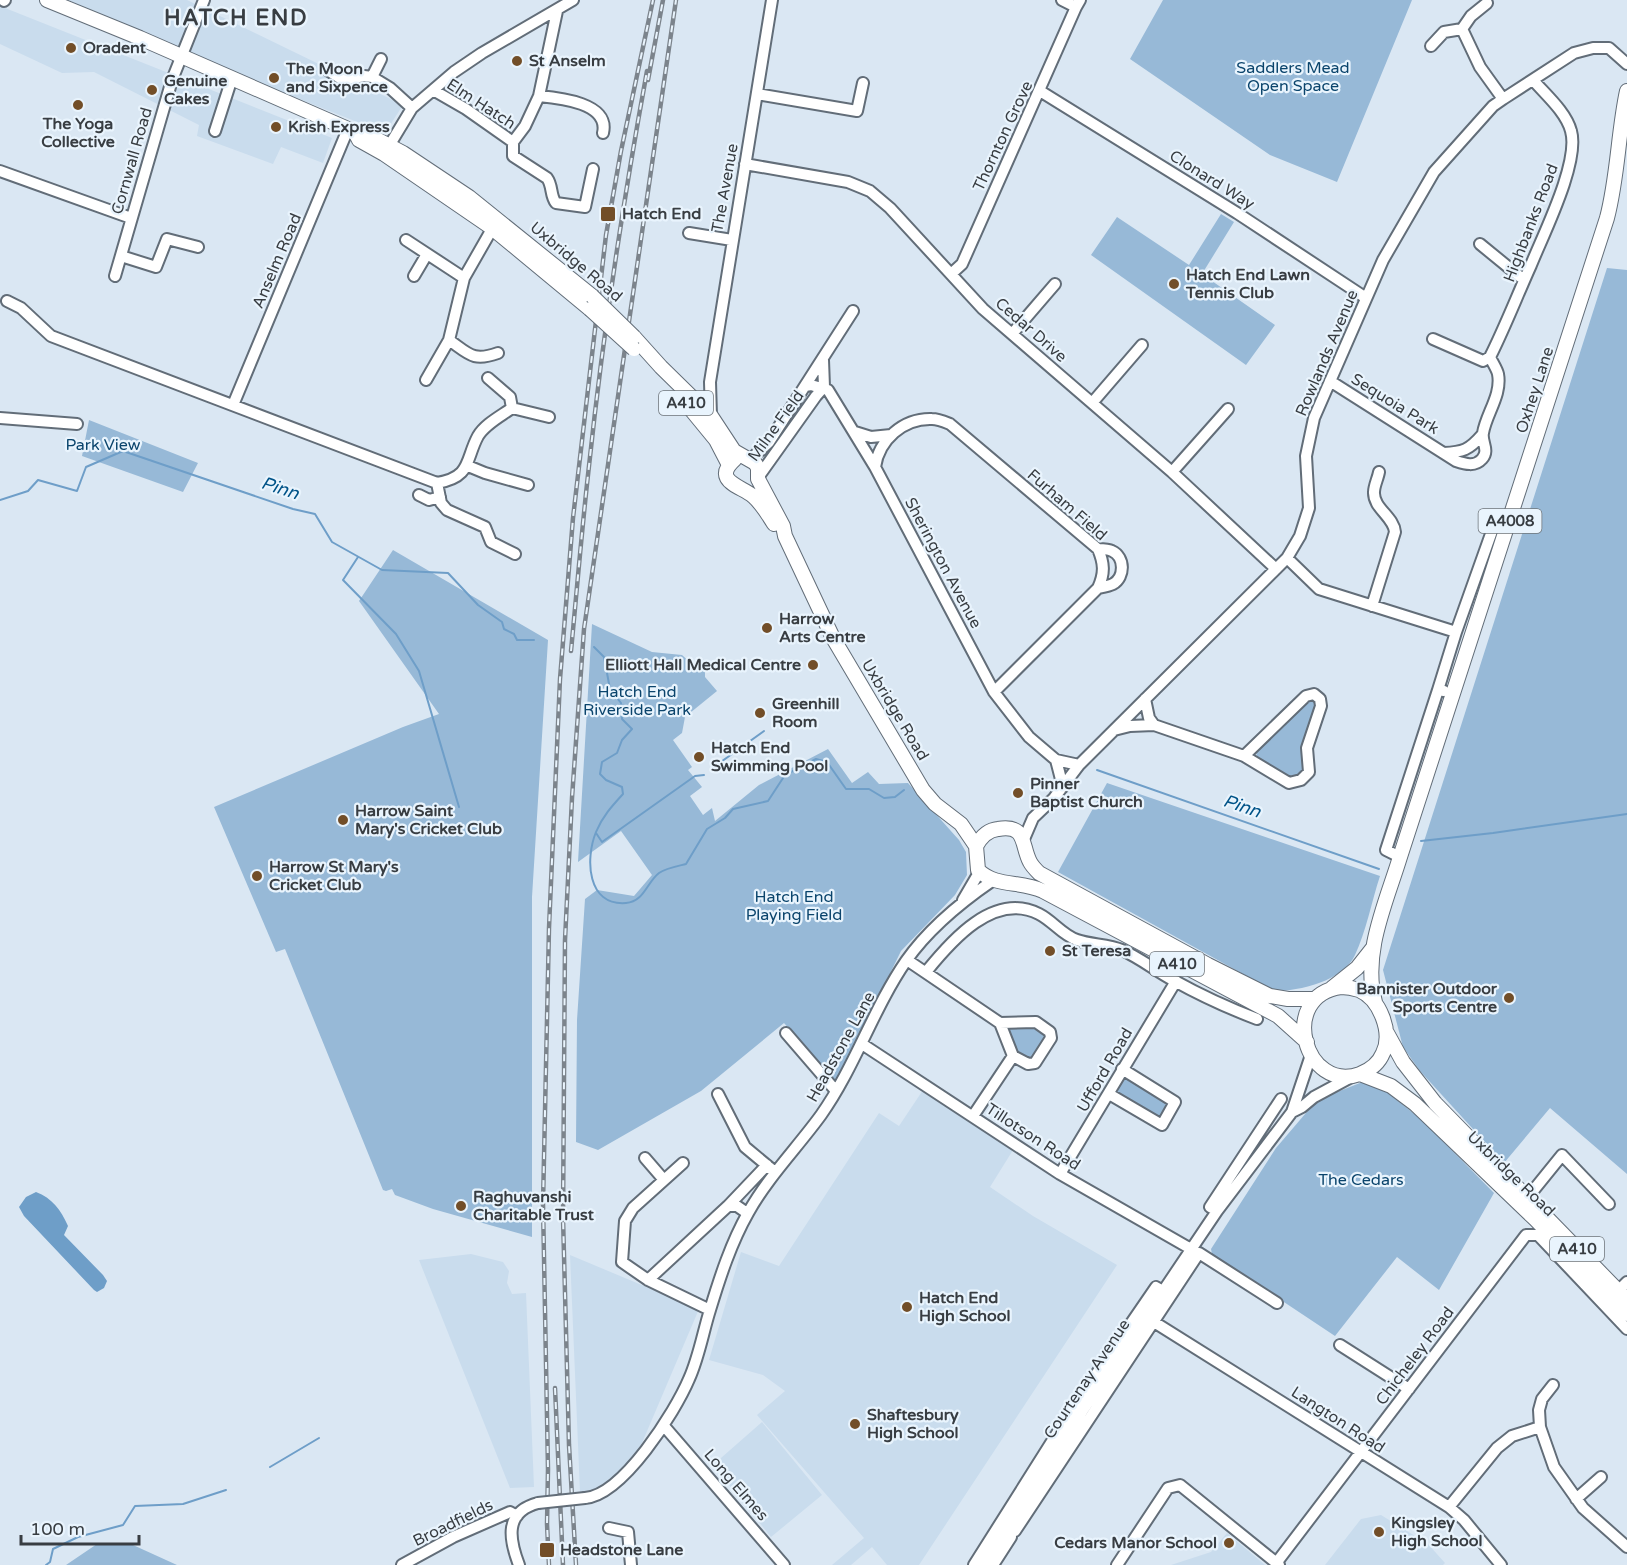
<svg xmlns="http://www.w3.org/2000/svg" width="1627" height="1565" font-family="'Varela Round',sans-serif">
<style>
.built{fill:#c9dced}
.green{fill:#97b9d7}
.water{fill:#6e9ec8}
.lines{fill:none;stroke-linecap:round;stroke-linejoin:round}
.stream{stroke:#6e9ec8;stroke-width:2}
.minor-casing{stroke:#626d78;stroke-width:14}
.major-casing{stroke:#626d78;stroke-width:16}
.minor{stroke:#fff;stroke-width:10}
.major{stroke:#fff;stroke-width:14}
.rail-casing{stroke:#7c848c;stroke-width:4.5}
.rail{stroke:#e9f4fd;stroke-width:2;stroke-dasharray:7;stroke-linecap:butt}
.minor-bridge-casing{stroke:#626d78;stroke-width:14;stroke-linecap:butt}
.major-bridge-casing{stroke:#626d78;stroke-width:16;stroke-linecap:butt}
.minor-bridge{stroke:#fff;stroke-width:10}
.major-bridge{stroke:#fff;stroke-width:14}
.poi-dot{fill:#724e28;stroke:#e9f4fd;stroke-width:2}
.labels{text-anchor:middle;dominant-baseline:central;stroke-width:4.5;stroke-linejoin:round;paint-order:stroke}
.shield{fill:#e9f4fd;stroke:#6d747a;stroke-width:1.5}
.shield-label{font-size:15px;font-weight:bold;fill:#383d42}
.poi-label{font-size:16px;font-weight:bold;fill:#383d42;stroke:#e9f4fd;text-anchor:start}
.park-label{font-size:16px;fill:#0a446c;stroke:#e9f4fd}
.street-label{font-size:16px;fill:#383d42;stroke:#e9f4fd}
.water-label{font-size:18px;font-style:italic;fill:#005388;stroke:#e9f4fd}
.district-label{font-size:22px;font-weight:bold;letter-spacing:1.5px;fill:#383d42;stroke:#e9f4fd}
</style>
<rect width="100%" height="100%" fill="#dae7f3"/>
<path class="built" d="M68 0H187L403 105 385 133 191 56 170 44Z
M0 6 332 138 323 163 281 147 273 164 197 136 199 125 94 72 62 73 0 44Z
M923 1090 1013 1150 990 1187 1033 1216 1117 1265 919 1565H887L872 1547 851 1565H832L864 1538 757 1415 785 1391 763 1375 709 1360 741 1252 779 1266 879 1113 899 1126Z
M471 1254 503 1262 509 1271 507 1283 512 1294 526 1293 534 1487 510 1488 419 1260Z
M570 1255 699 1309 639 1450 602 1488 580 1492Z
M762 1422 822 1495 771 1537 713 1465Z
M1381 1515 1428 1544 1445 1563 1443 1565H1325L1361 1519Z
M1227 1533 1265 1565H1171L1211 1552Z"/>
<path class="green" d="M1163 0H1412L1337 182 1270 155 1130 59Z
M1221 214 1234 222 1202 274 1275 325 1246 365 1091 255 1117 217 1189 265Z
M1607 268 1627 270V1174L1550 1108 1504 1163 1420 1071 1403 1047 1383 970Z
M89 420 198 463 183 492 82 456Z
M393 550 548 640 532 897V1237L433 1209 395 1195 392 1189 386 1191 383 1190 285 949 276 952 214 807 403 727 439 714 359 601Z
M592 624 652 652 682 655 693 665 705 667V677L717 691 685 717 682 733 673 740 692 767 688 770 702 787 690 796 703 815 712 808 715 821 759 785 828 749 852 783 868 772 879 784 908 783 959 840 966 852 967 875 955 895 901 951 837 1082 784 1023 701 1091 598 1150 576 1142 577 1020 585 899 597 890 634 896 652 875 621 831 578 862Z
M1308 699H1315L1318 708 1306 766 1300 777 1286 776 1257 759 1256 750Z
M1107 783 1380 876C1372 900 1366 932 1355 955 1343 981 1300 991 1274 991L1058 872Z
M1030 1026 1040 1029 1046 1034 1045 1042 1034 1058 1026 1059 1018 1053 1008 1028Z
M1126 1076 1170 1102 1160 1120 1115 1093Z
M1370 1079 1422 1120 1494 1193 1439 1290 1397 1257 1335 1336 1212 1254 1211 1249 1276 1148 1317 1100Z
M97 1544 133 1545 177 1565H66Z"/>
<path class="water" d="M36 1192C52 1198 61 1210 68 1226L64 1235 103 1275 107 1281 104 1288 97 1292 94 1290 24 1216 19 1207 26 1197Z"/>
<g class="lines">
<path class="stream" d="M0 500 28 491 38 480 77 491 86 467 123 451 293 509 315 514 332 542 382 570 448 573 478 605 502 622 504 629 514 634 517 640H534
M358 557 343 580 396 634 419 671 459 807
M594 647 604 657 610 689 621 703 622 719 632 729 622 740 617 753 602 762 600 774 606 780 622 787 623 794C612 806 602 817 596 832 585 859 587 906 626 903 644 902 647 882 659 873 666 868 678 866 686 864L707 829 725 818 733 809 768 801 785 775 816 759 827 762 846 789H869L884 798 895 797 904 790
M718 764 764 731
M1097 770 1379 869
M596 833 602 842 695 776 704 775
M1421 841 1493 833 1627 814
M270 1467 319 1438
M46 1565 50 1562 53 1549 78 1537 123 1525 135 1506 183 1504 226 1490"/>
<defs>
<path id="minor" d="M1062 0 1076 7 1080 0
M4 1 5 0
M1462 29 1471 16 1487 3
M1431 46 1444 32 1462 29 1480 67 1503 99
M326 69 343 80 364 76 372 77 381 59
M372 77 390 88 412 108
M433 90 466 109 513 142
M1040 91 1237 213 1366 298
M757 94 857 111 863 83
M539 96C560 98 610 103 603 133
M215 131 232 78
M513 142V156L547 178C553 186 550 196 556 203L585 207 593 169
M513 142 525 126 539 96 557 11
M386 151 412 108 454 72 482 53 573 0
M745 164 848 182 870 191 890 208 983 309 1172 472 1276 569
M0 171 131 218
M689 233 732 240
M406 240 464 278
M1480 244 1524 280
M121 256 156 267 167 239 198 247
M951 274 962 264 1076 7
M115 276 172 80 204 0
M414 276 427 254
M7 301 21 308 51 336 437 483
M1012 334 1055 284
M1433 339 1483 361 1490 357
M449 340C469 354 473 362 498 353
M488 378 510 397 512 408
M426 380 449 340 464 278 496 222
M1330 381 1456 461C1465 464 1475 467 1482 459 1490 450 1481 442 1483 433 1486 414 1502 395 1498 374 1497 369 1492 362 1490 357 1505 327 1517 296 1531 265 1543 235 1580 162 1571 131 1566 112 1546 95 1533 80
M805 386 811 385 828 390 875 467 994 692 1029 737 1056 760
M1092 403 1142 345
M233 405 348 129
M711 416 710 382 772 0
M0 418 77 424
M855 432 871 437 891 435
M1444 453C1463 452 1469 450 1482 435
M751 459 769 442 853 311
M468 466 485 473 528 485
M875 467C879 440 903 418 932 419 938 419 945 422 950 424L1098 549C1104 563 1105 573 1098 588L994 692
M1172 472 1228 409
M759 476 816 396 824 387 823 360
M437 483C472 477 465 460 478 436 485 424 501 416 512 408L549 417
M437 483 441 503 447 510 485 527 491 542 515 554
M419 495 429 500 440 497
M1098 549C1102 549 1108 549 1112 551 1125 557 1125 577 1113 584 1109 586 1103 587 1098 588
M1287 558 1319 589 1456 632
M1372 606 1395 532C1394 517 1373 508 1374 492 1374 486 1378 478 1379 472
M1444 691 1438 690 1456 632 1492 531
M1145 699 1149 718 1154 725
M1114 730 1130 726 1154 725 1244 756 1306 696 1314 694 1320 699 1321 706 1307 748 1309 772 1301 780 1289 783 1244 756
M1063 787 1056 760 1079 765
M1024 839 1033 818 1054 798 1079 765 1287 558 1300 536 1309 508 1306 456 1314 418 1383 260 1434 172 1493 106 1503 99 1574 53 1593 48H1609L1627 64
M1400 857 1386 850 1438 690
M963 900 977 876 978 870
M907 960 1000 1023 1013 1056 973 1116
M926 972C951 941 994 891 1039 914 1053 921 1062 935 1077 940 1091 945 1108 944 1122 950 1140 958 1156 971 1173 980 1200 995 1228 1008 1257 1019
M1000 1023 1036 1022 1050 1032 1051 1038 1035 1063 1028 1064 1013 1056
M786 1033 836 1091
M862 1044 1060 1174 1191 1249
M718 1094 745 1147 775 1172
M1109 1094 1162 1125 1175 1102 1122 1069
M1292 1112 1302 1107 1314 1097 1353 1076
M645 1158 664 1180
M683 1163 633 1208 625 1221 622 1262 648 1280 710 1310
M1060 1174 1176 981
M1528 1197 1562 1155 1609 1204
M728 1206 767 1165
M1217 1211 1210 1207 1281 1099
M648 1280 728 1206H737L747 1213
M1618 1291 1627 1282
M1146 1317 1449 1507 1464 1520 1501 1565
M1340 1345 1409 1389
M1553 1385 1542 1399 1539 1410 1540 1427 1554 1467 1583 1508 1627 1547
M664 1426 784 1565
M585 1498C623 1495 675 1412 689 1379 699 1357 703 1332 710 1310 720 1277 731 1243 748 1213 768 1177 797 1148 821 1115 855 1067 873 1009 906 961 929 928 960 903 992 881
M1576 1499 1601 1477
M1449 1507 1497 1448 1512 1436 1540 1427
M609 1528 628 1532 631 1565
M1015 1531 1199 1253 1277 1303
M1277 1562 1526 1235H1538L1627 1329
M402 1565 453 1537 510 1512 517 1516
M519 1565C509 1539 504 1512 538 1503
M974 1565 1075 1405 1156 1287 1163 1291
M983 1565 1083 1410 1217 1211 1292 1112 1311 1055
M993 1565 1011 1537
M1117 1565 1168 1488 1180 1485 1279 1565"/>
<path id="major" d="M47 0 140 38 348 129 356 134 359 140 384 154 492 228 590 309
M356 134 363 132 403 153 469 197 592 296
M634 337 661 367 711 416 734 451 755 463 758 468V479L783 526 785 536 833 638 923 790 935 804 961 824 976 846 978 870C997 888 1019 880 1043 891L1278 1016 1307 1042
M684 401 716 440 729 465
M735 459C711 481 741 486 753 496 761 503 768 514 774 524
M976 846C981 837 987 830 998 829 1027 824 1021 845 1030 862 1032 866 1036 870 1039 873L1208 965 1270 996 1288 999H1314
M1341 987C1347 987 1353 988 1359 990 1380 999 1393 1033 1383 1053 1379 1063 1370 1070 1360 1074 1305 1094 1277 996 1341 987Z
M1332 988 1357 968 1372 949
M1375 1002C1362 953 1386 903 1400 857L1607 218C1618 176 1618 133 1627 91
M1387 1033 1403 1062 1435 1103 1627 1300
M1360 1074 1391 1086 1415 1104 1535 1219 1627 1314"/>
</defs>
<use href="#minor" class="minor-casing"/>
<use href="#major" class="major-casing"/>
<use href="#minor" class="minor"/>
<use href="#major" class="major"/>
<defs>
<path id="rail" d="M648 80 663 0
M571 651C577 589 582 527 589 466 603 334 623 202 647 71
M555 1388 563 1565
M549 1565 547 1524 548 1469 543 1204 549 928 560 679 573 518 606 235 621 151 653 0
M576 1565 569 1445 563 1217 565 940 572 798 584 629 676 0"/>
</defs>
<use href="#rail" class="rail-casing"/>
<use href="#rail" class="rail"/>
<defs>
<path id="minor-bridge" d="M538 1503 585 1498"/>
<path id="major-bridge" d="M592 296 634 337
M590 309 634 349"/>
</defs>
<use href="#minor-bridge" class="minor-bridge-casing"/>
<use href="#major-bridge" class="major-bridge-casing"/>
<use href="#minor-bridge" class="minor-bridge"/>
<use href="#major-bridge" class="major-bridge"/>
</g>
<g class="poi-dot">
<circle cx="71" cy="48" r="6"/>
<circle cx="517" cy="61" r="6"/>
<circle cx="274" cy="78" r="6"/>
<circle cx="152" cy="90" r="6"/>
<circle cx="78" cy="105" r="6"/>
<circle cx="276" cy="127" r="6"/>
<rect x="600" y="206" width="16" height="16" rx="3"/>
<circle cx="1174" cy="284" r="6"/>
<circle cx="767" cy="628" r="6"/>
<circle cx="813" cy="665" r="6"/>
<circle cx="760" cy="713" r="6"/>
<circle cx="699" cy="757" r="6"/>
<circle cx="1018" cy="793" r="6"/>
<circle cx="343" cy="820" r="6"/>
<circle cx="257" cy="876" r="6"/>
<circle cx="1050" cy="951" r="6"/>
<circle cx="1509" cy="998" r="6"/>
<circle cx="461" cy="1206" r="6"/>
<circle cx="907" cy="1307" r="6"/>
<circle cx="855" cy="1424" r="6"/>
<circle cx="1379" cy="1532" r="6"/>
<circle cx="1229" cy="1543" r="6"/>
<rect x="539" y="1542" width="16" height="16" rx="3"/>
</g>
<g class="labels">
<g class="shield">
<rect x="659" y="391" width="54" height="24" rx="4.5"/>
<rect x="1478.5" y="509" width="63" height="24" rx="4.5"/>
<rect x="1150" y="952" width="54" height="24" rx="4.5"/>
<rect x="1550" y="1237" width="54" height="24" rx="4.5"/>
</g>
<g class="shield-label">
<text x="686" y="403">A410</text>
<text x="1510" y="521">A4008</text>
<text x="1177" y="964">A410</text>
<text x="1577" y="1249">A410</text>
</g>
<g class="poi-label">
<text x="83" y="48">Oradent</text>
<text x="529" y="61">St Anselm</text>
<text x="286" y="69">The Moon<tspan x="286" dy="18">and Sixpence</tspan></text>
<text x="164" y="81">Genuine<tspan x="164" dy="18">Cakes</tspan></text>
<text x="78" y="124" text-anchor="middle">The Yoga<tspan x="78" dy="18">Collective</tspan></text>
<text x="288" y="127">Krish Express</text>
<text x="622" y="214">Hatch End</text>
<text x="1186" y="275">Hatch End Lawn<tspan x="1186" dy="18">Tennis Club</tspan></text>
<text x="779" y="619">Harrow<tspan x="779" dy="18">Arts Centre</tspan></text>
<text x="801" y="665" text-anchor="end">Elliott Hall Medical Centre</text>
<text x="772" y="704">Greenhill<tspan x="772" dy="18">Room</tspan></text>
<text x="711" y="748">Hatch End<tspan x="711" dy="18">Swimming Pool</tspan></text>
<text x="1030" y="784">Pinner<tspan x="1030" dy="18">Baptist Church</tspan></text>
<text x="355" y="811">Harrow Saint<tspan x="355" dy="18">Mary's Cricket Club</tspan></text>
<text x="269" y="867">Harrow St Mary's<tspan x="269" dy="18">Cricket Club</tspan></text>
<text x="1062" y="951">St Teresa</text>
<text x="1497" y="989" text-anchor="end">Bannister Outdoor<tspan x="1497" dy="18">Sports Centre</tspan></text>
<text x="473" y="1197">Raghuvanshi<tspan x="473" dy="18">Charitable Trust</tspan></text>
<text x="919" y="1298">Hatch End<tspan x="919" dy="18">High School</tspan></text>
<text x="867" y="1415">Shaftesbury<tspan x="867" dy="18">High School</tspan></text>
<text x="1391" y="1523">Kingsley<tspan x="1391" dy="18">High School</tspan></text>
<text x="1217" y="1543" text-anchor="end">Cedars Manor School</text>
<text x="560" y="1550">Headstone Lane</text>
</g>
<g class="park-label">
<text x="1293" y="68">Saddlers Mead<tspan x="1293" dy="18">Open Space</tspan></text>
<text x="103" y="445">Park View</text>
<text x="637" y="692">Hatch End<tspan x="637" dy="18">Riverside Park</tspan></text>
<text x="794" y="897">Hatch End<tspan x="794" dy="18">Playing Field</tspan></text>
<text x="1361" y="1180">The Cedars</text>
</g>
<g class="street-label">
<text transform="translate(481 104) rotate(33)">Elm Hatch</text>
<text transform="translate(1003 136) rotate(-65)">Thornton Grove</text>
<text transform="translate(132 161) rotate(-74)">Cornwall Road</text>
<text transform="translate(1212 180) rotate(32)">Clonard Way</text>
<text transform="translate(725 188) rotate(-80)">The Avenue</text>
<text transform="translate(1531 223) rotate(-69)">Highbanks Road</text>
<text transform="translate(277 261) rotate(-67)">Anselm Road</text>
<text transform="translate(576 262) rotate(40)">Uxbridge Road</text>
<text transform="translate(1031 330) rotate(41)">Cedar Drive</text>
<text transform="translate(1327 353) rotate(-67)">Rowlands Avenue</text>
<text transform="translate(1535 390) rotate(-72)">Oxhey Lane</text>
<text transform="translate(1395 404) rotate(32)">Sequoia Park</text>
<text transform="translate(776 426) rotate(-54)">Milne Field</text>
<text transform="translate(1067 505) rotate(41)">Furham Field</text>
<text transform="translate(943 563) rotate(62)">Sherington Avenue</text>
<text transform="translate(895 710) rotate(59)">Uxbridge Road</text>
<text transform="translate(841 1047) rotate(-61)">Headstone Lane</text>
<text transform="translate(1105 1070) rotate(-60)">Ufford Road</text>
<text transform="translate(1033 1137) rotate(33)">Tillotson Road</text>
<text transform="translate(1511 1174) rotate(44)">Uxbridge Road</text>
<text transform="translate(1415 1356) rotate(-53)">Chicheley Road</text>
<text transform="translate(1087 1379) rotate(-56)">Courtenay Avenue</text>
<text transform="translate(1338 1420) rotate(33)">Langton Road</text>
<text transform="translate(736 1485) rotate(49)">Long Elmes</text>
<text transform="translate(453 1523) rotate(-26)">Broadfields</text>
</g>
<g class="water-label">
<text transform="translate(280 488) rotate(18)">Pinn</text>
<text transform="translate(1242 806) rotate(19)">Pinn</text>
</g>
<g class="district-label">
<text x="236" y="18">HATCH END</text>
</g>
</g>
<path d="M21 1535v9h118v-9" fill="none" stroke="#383d42" stroke-width="3"/>
<text x="30" y="1535" font-size="18" fill="#383d42" stroke="#e9f4fd" stroke-width="4.5" paint-order="stroke">100 m</text>
</svg>
